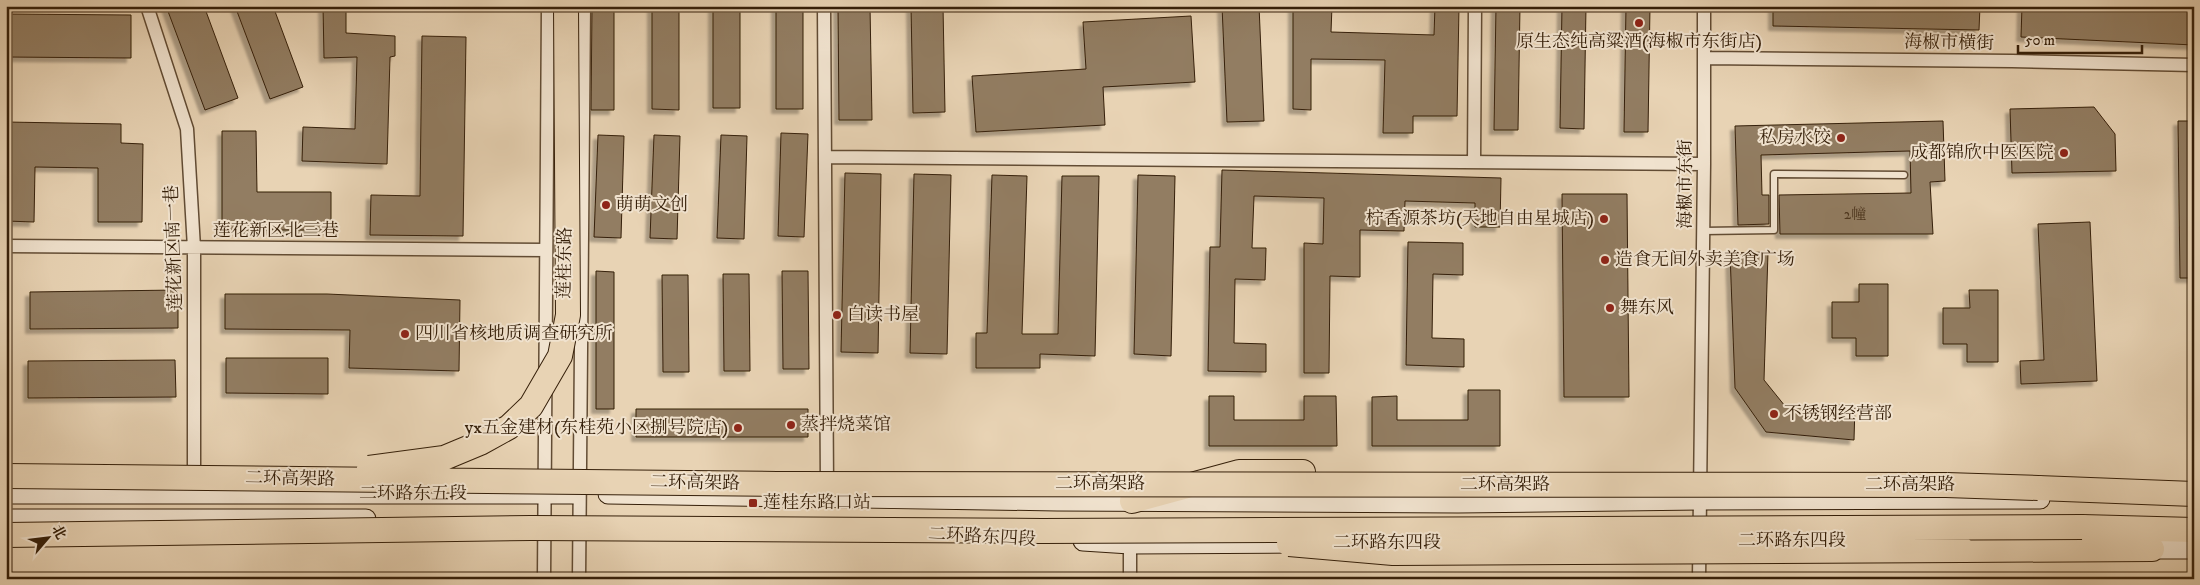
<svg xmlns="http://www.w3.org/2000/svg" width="2200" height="585" font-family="'IM FELL DW Pica','Noto Serif SC',serif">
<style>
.building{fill:#927d62;stroke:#351f09;filter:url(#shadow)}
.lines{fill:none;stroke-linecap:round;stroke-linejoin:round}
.lane-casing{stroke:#624c34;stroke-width:9}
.street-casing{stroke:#624c34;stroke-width:15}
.secondary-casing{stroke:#351f09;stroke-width:21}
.highway-casing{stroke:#351f09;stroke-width:26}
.lane{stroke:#f0e2ce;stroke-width:6}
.street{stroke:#f0e2ce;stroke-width:12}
.secondary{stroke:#f0e2ce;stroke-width:19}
.highway{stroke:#e8d3b4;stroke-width:24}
.highway-bridge-casing{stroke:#351f09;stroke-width:26;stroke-linecap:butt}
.highway-bridge{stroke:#e8d3b4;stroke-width:24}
.poi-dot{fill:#8f2418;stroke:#f0e2ce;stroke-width:2}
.labels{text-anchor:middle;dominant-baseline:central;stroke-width:4;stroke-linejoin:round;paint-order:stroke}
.number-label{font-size:15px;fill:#4c361f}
.poi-label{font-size:18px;fill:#351f09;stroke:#f0e2ce;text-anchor:start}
.street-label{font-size:18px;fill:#351f09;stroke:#f0e2ce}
</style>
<defs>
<filter id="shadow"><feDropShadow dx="-4.5" dy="4.5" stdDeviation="1" flood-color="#0004"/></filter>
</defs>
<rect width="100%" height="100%" fill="#e8d3b4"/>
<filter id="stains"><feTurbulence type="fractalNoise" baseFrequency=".004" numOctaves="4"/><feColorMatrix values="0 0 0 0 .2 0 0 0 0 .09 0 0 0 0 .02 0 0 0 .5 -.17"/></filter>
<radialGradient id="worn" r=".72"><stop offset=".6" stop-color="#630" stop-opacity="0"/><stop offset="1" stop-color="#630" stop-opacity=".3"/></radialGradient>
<path class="building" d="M166 6H204L238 98 205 110Z
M235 6H273L303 87 270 99Z
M323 6H346V33L395 36V56L390 57 387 164 302 161 303 127 355 129 357 57 324 58Z
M592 6H614V110H591Z
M652 6H679V110L652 109Z
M713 6H740V108H713Z
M776 6H803V109H776Z
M838 6H870L872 120H839Z
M911 6H943L945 112 913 113Z
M1222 6H1259L1264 121 1227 122Z
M1293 6H1332L1331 32 1434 35 1435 6H1459L1457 116H1413V133H1383L1385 60 1311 59V110L1293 109Z
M1496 6H1520L1518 130H1494Z
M1562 6H1586L1584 129 1560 128Z
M1626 6H1650L1648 132H1624Z
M1773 6H1980L1979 30 1773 26Z
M2022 6H2194V45L2021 37Z
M6 14 131 15V58L6 57Z
M1191 16 1195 82 1103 87 1105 125 976 132 972 76 1086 69 1083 22Z
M422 36 466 37 463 236 370 235 371 195 420 196Z
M2094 107 2115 134 2116 171 2012 173 2010 109Z
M1943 121 1945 181 1930 182 1933 234H1780L1779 195 1911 193 1910 151 1761 155 1762 195H1769V224L1738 225 1735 126Z
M2178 121H2194V278H2180Z
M6 122 121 124V143L143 144 142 222H98V168L35 167 34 222 6 221Z
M222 131H256L257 192H331V230H222Z
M781 133 808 134 804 237 778 236Z
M598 135 624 136 621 238 594 237Z
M654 135 680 136 677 239 650 238Z
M721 135 747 136 744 239 717 238Z
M1222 170 1501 178 1500 227H1475V203L1405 201 1404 231 1360 230V277L1330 276 1329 373H1304V243L1323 244 1324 198 1254 196 1252 248H1266L1265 280 1235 279 1234 343 1266 344V372L1208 371 1210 247H1220Z
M845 173 881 174 878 353 841 352Z
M914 174 951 175 947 354 910 353Z
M992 175 1027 176 1022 334H1058L1062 176H1099L1095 356 1040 354V368H976V333H987Z
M1138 175 1175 176 1171 356 1134 354Z
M1562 194H1627L1629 397H1564Z
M2090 222 2097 381 2021 384 2020 361 2044 360 2038 224Z
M1408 242 1463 243V275L1433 274 1432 338 1464 339V367L1406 365Z
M1768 252 1764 380 1785 406 1855 405 1854 440 1766 432 1735 388 1730 253Z
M596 271 614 272V409H596Z
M782 271H808L809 369H783Z
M723 274H749L750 371H724Z
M662 275H688L689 372H663Z
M1859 284H1888V356H1856V338H1832V302H1859Z
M178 290V328L30 329V292Z
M1969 290H1998V362H1967V344H1943V308H1970Z
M225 294H327L460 300 459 371 349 368 350 330 225 329Z
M226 358H328V394L226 393Z
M175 360 176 397 28 398V361Z
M1468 390H1500V446H1372V397L1397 396V420H1468Z
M1209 396H1234V420H1304V396H1336L1337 446H1209Z
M636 409H808V437H636Z"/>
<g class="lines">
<defs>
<path id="lane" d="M1703 231 1774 230V174L1904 175"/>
<path id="street" d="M147 6 187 129 194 248V483
M824 6 827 487
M1704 58 2012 61 2194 65
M825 157 1704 164
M1474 162 1475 6
M6 246 546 250
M544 579 548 6
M579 579 584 6
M1130 579V544
M1699 579 1704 164V6"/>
<path id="secondary" d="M6 494H575
M608 494 1057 501 1458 503 1700 500 2040 499
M6 519H366
M1083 541 1130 544 1303 543
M2140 547 2152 549H2194"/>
<path id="highway" d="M2038 488 2194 494
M1132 501 1239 472H1303
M2082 527 2194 530
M1963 550 2152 549"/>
</defs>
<use href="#lane" class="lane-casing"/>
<use href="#street" class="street-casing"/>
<use href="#secondary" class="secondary-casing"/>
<use href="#highway" class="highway-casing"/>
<use href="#lane" class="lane"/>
<use href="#street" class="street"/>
<use href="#secondary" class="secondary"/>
<use href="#highway" class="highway"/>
<defs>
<path id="highway-bridge" d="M369 468 444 458 480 443 509 427 531 406 560 356 568 315 566 6
M6 476 777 484 1946 485 2038 488
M6 535 531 528 1042 531 2082 527
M1289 544 1393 553 1963 550"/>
</defs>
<use href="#highway-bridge" class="highway-bridge-casing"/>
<use href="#highway-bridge" class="highway-bridge"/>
</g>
<g class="poi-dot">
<circle cx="1639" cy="23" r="5"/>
<circle cx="1841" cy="138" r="5"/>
<circle cx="2064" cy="153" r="5"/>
<circle cx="606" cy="205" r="5"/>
<circle cx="1604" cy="219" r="5"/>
<circle cx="1605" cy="260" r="5"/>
<circle cx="1610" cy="308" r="5"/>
<circle cx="837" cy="315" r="5"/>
<circle cx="405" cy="334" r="5"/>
<circle cx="1774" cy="414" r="5"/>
<circle cx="791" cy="425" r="5"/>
<circle cx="738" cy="428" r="5"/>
<rect x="748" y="498" width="10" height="10" rx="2.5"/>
</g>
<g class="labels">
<g class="number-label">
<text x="1855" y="214">2幢</text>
</g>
<g class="poi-label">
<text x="1639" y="42" text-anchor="middle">原生态纯高粱酒(海椒市东街店)</text>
<text x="1831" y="138" text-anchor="end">私房水饺</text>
<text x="2054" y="153" text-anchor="end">成都锦欣中医医院</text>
<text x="616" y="205">萌萌文创</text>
<text x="1594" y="219" text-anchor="end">柠香源茶坊(天地自由星城店)</text>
<text x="1615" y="260">造食无间外卖美食广场</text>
<text x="1620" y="308">舞东风</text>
<text x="847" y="315">白读书屋</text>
<text x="415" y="334">四川省核地质调查研究所</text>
<text x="1784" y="414">不锈钢经营部</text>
<text x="801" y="425">蒸拌烧菜馆</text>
<text x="728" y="428" text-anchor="end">yx五金建材(东桂苑小区捌号院店)</text>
<text x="763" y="503">莲桂东路口站</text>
</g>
<g class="street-label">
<text transform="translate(1949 43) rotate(1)">海椒市横街</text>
<text transform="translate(1686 184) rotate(-90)">海椒市东街</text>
<text x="276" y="231">莲花新区北三巷</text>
<text transform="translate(174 248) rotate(-92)">莲花新区南一巷</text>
<text transform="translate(565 263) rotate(-89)">莲桂东路</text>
<text transform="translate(290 479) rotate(1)">二环高架路</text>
<text transform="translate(695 483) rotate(1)">二环高架路</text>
<text x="1100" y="484">二环高架路</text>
<text x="1505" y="485">二环高架路</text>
<text x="1910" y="485">二环高架路</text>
<text x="413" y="494">二环路东五段</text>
<text transform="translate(982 537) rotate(3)">二环路东四段</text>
<text x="1792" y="541">二环路东四段</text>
<text x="1387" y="543">二环路东四段</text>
</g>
</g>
<rect width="2200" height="585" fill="none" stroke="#e8d3b4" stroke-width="25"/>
<rect x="8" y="8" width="2185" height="570" fill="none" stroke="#351f09" stroke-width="2.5"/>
<rect x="12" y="12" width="2175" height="560" fill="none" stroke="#351f09"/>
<g transform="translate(48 538) rotate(62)" stroke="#f0e2ce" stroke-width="4" paint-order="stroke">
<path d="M0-4L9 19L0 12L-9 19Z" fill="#351f09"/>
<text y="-8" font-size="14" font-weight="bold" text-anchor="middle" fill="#351f09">北</text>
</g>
<path d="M2018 45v8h124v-8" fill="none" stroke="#351f09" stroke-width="2.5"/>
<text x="2025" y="45" font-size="15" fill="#351f09" stroke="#f0e2ce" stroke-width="4" paint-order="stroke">50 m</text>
<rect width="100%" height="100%" filter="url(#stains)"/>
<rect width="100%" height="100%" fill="url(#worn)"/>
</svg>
